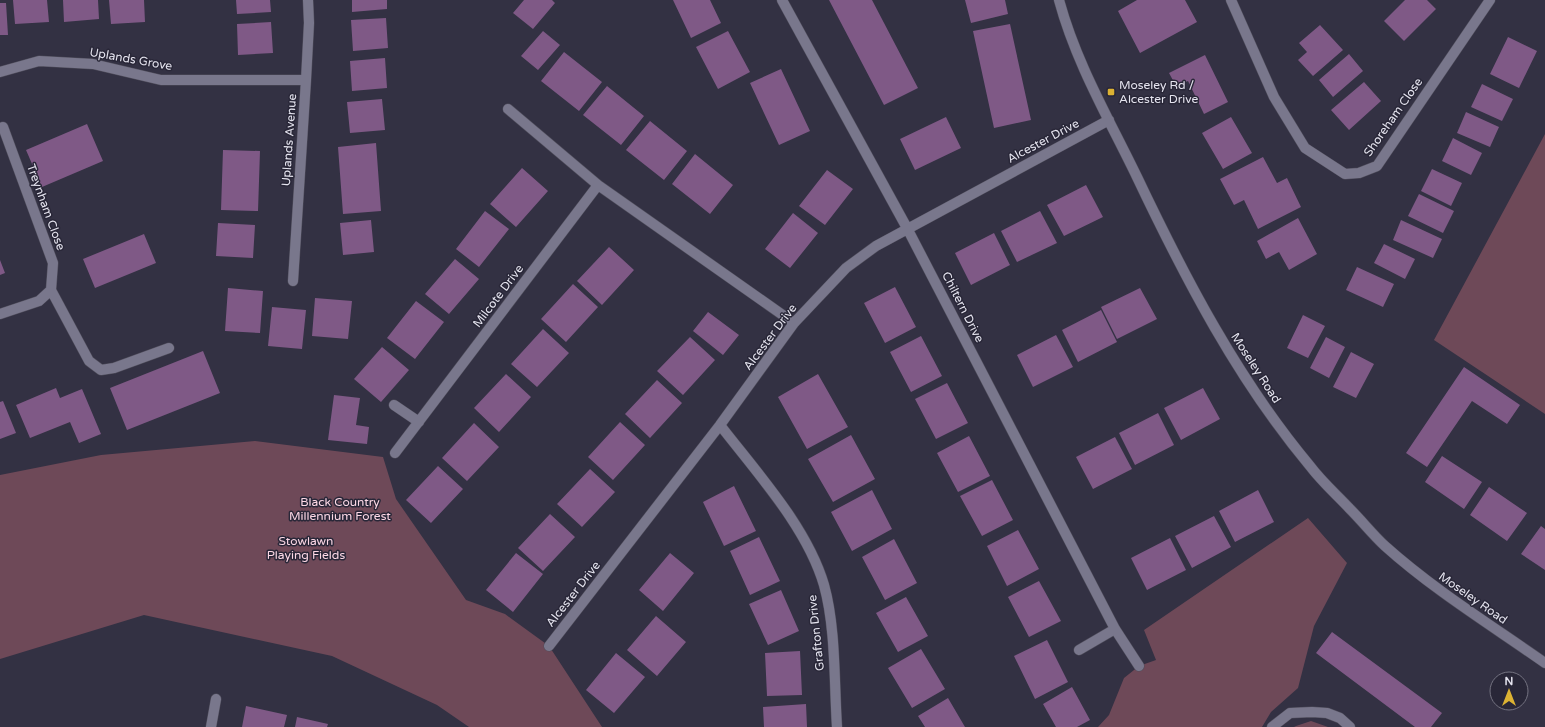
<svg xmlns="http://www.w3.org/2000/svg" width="1545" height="727" font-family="'Varela Round',sans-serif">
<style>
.green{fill:#6e4958}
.building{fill:#7f5986}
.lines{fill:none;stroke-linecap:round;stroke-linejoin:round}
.minor-casing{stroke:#504e5c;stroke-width:11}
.minor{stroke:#79778c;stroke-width:10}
.poi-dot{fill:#dcb233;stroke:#292738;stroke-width:1.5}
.labels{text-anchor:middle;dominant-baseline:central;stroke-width:3;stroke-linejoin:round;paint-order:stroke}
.street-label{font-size:12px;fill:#e5e4ef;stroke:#292738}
.poi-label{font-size:12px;fill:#e5e4ef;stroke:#292738;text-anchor:start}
.park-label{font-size:12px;fill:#fdd8e6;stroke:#292738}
</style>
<rect width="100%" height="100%" fill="#333143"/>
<path class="green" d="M1545 134V414L1434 340Z
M255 441 383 457 396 499 466 600 505 614 549 646 602 727H469L437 705 332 656 144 615 0 659V475L101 455Z
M1308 518 1347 563 1314 626 1298 688 1271 712 1262 727H1098L1109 715 1124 678 1139 666 1156 660 1144 630Z
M1311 721 1328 727H1294L1296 726Z"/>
<path class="building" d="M13 0H47L49 22 15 24Z
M63 0H98L99 19 64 22Z
M109 0H144L145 22 111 24Z
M236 0H270L271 12 237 14Z
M352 0H387V9L352 12Z
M524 0H552L555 3 533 29 513 13Z
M673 0H710L721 23 691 38Z
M829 0H872L918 88 884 105Z
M965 0H1005L1008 14 971 23Z
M1137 0H1185L1197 22 1140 53 1118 11Z
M1405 0H1427L1436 9 1404 41 1384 21Z
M0 3H6L8 35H0Z
M386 18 388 48 353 51 351 20Z
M271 22 273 53 238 55 237 24Z
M1010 24 1031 120 994 128 973 31Z
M1320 25 1343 50 1313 76 1298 60 1307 52 1299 43Z
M543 31 560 45 538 70 521 56Z
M728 31 750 72 718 89 696 47Z
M1508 37 1537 51 1519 88 1490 74Z
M564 52 602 82 579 111 541 81Z
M1349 54 1363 71 1333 97 1319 80Z
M1205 55 1228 102 1204 114 1188 81 1176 86 1169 73Z
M385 58 387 88 352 91 350 61Z
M781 69 810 131 779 145 750 83Z
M1364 82 1381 101 1349 130 1331 110Z
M1482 84 1513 99 1502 121 1471 107Z
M607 86 644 116 621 145 583 115Z
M382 99 385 130 350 133 347 102Z
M1466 112 1499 127 1490 147 1457 133Z
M946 117 961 148 915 170 900 139Z
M1231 117 1252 153 1223 169 1202 133Z
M650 121 687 151 664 180 626 150Z
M87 124 103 161 42 187 26 150Z
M1453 138 1482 153 1471 175 1442 161Z
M376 143 381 211 343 214 338 147Z
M223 150 260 151 258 211 221 210Z
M695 154 733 185 710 214 672 184Z
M1263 157 1277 183 1287 178 1301 207 1258 229 1244 200 1234 205 1220 179Z
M522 168 548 191 516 227 490 204Z
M1432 169 1462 183 1451 206 1421 191Z
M827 170 853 189 825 225 799 206Z
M1086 185 1103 217 1064 236 1047 205Z
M1419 194 1454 211 1443 233 1408 216Z
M485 211 509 229 479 267 456 249Z
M1040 211 1057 243 1017 262 1001 231Z
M793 213 818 233 790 268 765 249Z
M1298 218 1317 254 1289 270 1279 252 1266 259 1257 241Z
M371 220 374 252 343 255 340 223Z
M1401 220 1442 239 1433 258 1393 240Z
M218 223 255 225 253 258 216 256Z
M994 233 1010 265 971 285 955 253Z
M144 234 156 263 95 288 83 259Z
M1384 244 1415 259 1405 279 1374 263Z
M609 247 634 270 602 305 577 281Z
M455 259 479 279 449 314 425 294Z
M0 260 5 273 0 275Z
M1357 267 1394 284 1383 307 1346 290Z
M573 284 598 307 566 342 541 319Z
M895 287 916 327 885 343 864 303Z
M228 288 263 291 260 333 225 331Z
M1140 288 1157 319 1117 339 1101 307Z
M315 298 352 301 348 339 312 336Z
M416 301 444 322 415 359 387 338Z
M272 307 306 310 302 349 268 346Z
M1101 310 1117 342 1078 362 1062 330Z
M708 312 739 335 723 355 693 331Z
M1303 315 1325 326 1308 358 1287 348Z
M543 329 569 353 537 387 511 364Z
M1056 335 1073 367 1033 387 1017 355Z
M921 336 942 376 911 392 890 352Z
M690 337 715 360 683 395 657 371Z
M1326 337 1345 347 1329 378 1310 368Z
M382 347 409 370 381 402 354 379Z
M203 351 220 393 127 430 110 388Z
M1351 352 1374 364 1356 398 1333 387Z
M1464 367 1520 405 1507 424 1472 401 1427 467 1406 453Z
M506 374 531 397 499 432 474 408Z
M818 374 848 427 807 449 778 397Z
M657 380 682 403 650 438 625 414Z
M947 383 968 423 936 439 915 399Z
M56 388 60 398 82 389 101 434 79 443 70 422 30 438 16 405Z
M1203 388 1220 419 1181 440 1164 408Z
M334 395 360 398 356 425 369 427 367 444 328 440Z
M3 401 16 433 0 439V402Z
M1158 413 1174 445 1135 465 1119 433Z
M620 422 645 445 613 480 588 457Z
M474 423 499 447 467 481 442 458Z
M851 435 875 479 833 502 808 459Z
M969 436 990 476 958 492 937 453Z
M1115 437 1132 469 1093 489 1076 457Z
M1442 456 1482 482 1464 509 1425 482Z
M438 466 463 489 431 523 406 500Z
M590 469 615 492 582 527 557 504Z
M992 480 1013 520 982 536 960 496Z
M734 486 756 531 724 546 703 502Z
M1489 487 1527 513 1507 541 1470 515Z
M872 490 892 529 852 551 831 512Z
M1258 490 1274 522 1235 542 1219 511Z
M550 514 575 537 543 571 518 548Z
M1214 516 1231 547 1192 568 1175 536Z
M1541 526 1545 529V570L1521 554Z
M1018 530 1039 569 1007 586 987 546Z
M759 537 780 581 750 595 730 551Z
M1170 538 1186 570 1147 590 1131 558Z
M894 539 917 583 885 600 862 557Z
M516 553 543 574 513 612 486 590Z
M670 553 694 573 663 611 639 590Z
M1039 581 1061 621 1029 637 1008 597Z
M781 590 799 631 768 645 749 604Z
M906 597 928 636 898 652 876 613Z
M656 616 686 642 657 676 627 650Z
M1332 632 1442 713 1431 727H1415L1316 653Z
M1047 640 1068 682 1035 699 1014 656Z
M921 649 945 689 912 708 888 668Z
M800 651 802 695 767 696 765 653Z
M616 653 645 677 614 713 586 690Z
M1072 687 1090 720 1077 727H1056L1043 704Z
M948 698 965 727H925L918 716Z
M806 704 807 727H764L763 707Z
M246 706 287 715 284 727H242Z
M297 717 328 724 327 727H295Z"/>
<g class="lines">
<defs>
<path id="minor" d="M782 0 907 228 1115 629 1139 666
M1059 0C1076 63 1109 119 1137 177 1185 278 1238 380 1310 466 1322 482 1337 495 1350 509 1362 521 1373 535 1385 546 1434 590 1491 625 1545 663
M1231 0 1274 97 1305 148 1345 174 1359 173 1377 166 1490 0
M0 72 39 61 93 64 161 80H306
M508 109 598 185 794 323
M293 281 306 80 309 23 308 0
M51 290 89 361 101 370 114 368 169 348
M0 314 39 301 51 290 53 263 3 127
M394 405 419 422
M720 425C757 473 807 527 824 585 836 628 834 682 837 727
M395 453 598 185
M549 646 720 425 794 323 846 268 876 246 1109 120
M1079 650 1115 629
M211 727 216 699
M1272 727 1290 713 1312 712 1327 713 1340 718 1350 727"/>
</defs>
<use href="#minor" class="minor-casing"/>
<use href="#minor" class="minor"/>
</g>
<rect class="poi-dot" x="1107" y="88" width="8" height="8" rx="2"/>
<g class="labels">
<g class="street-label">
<text transform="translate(131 59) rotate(10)">Uplands Grove</text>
<text transform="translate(1393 117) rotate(-55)">Shoreham Close</text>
<text transform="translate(289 140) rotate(-86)">Uplands Avenue</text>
<text transform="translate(1043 141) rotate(-28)">Alcester Drive</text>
<text transform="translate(46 207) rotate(70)">Treynham Close</text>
<text transform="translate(498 296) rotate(-53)">Milcote Drive</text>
<text transform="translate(963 307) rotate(63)">Chiltern Drive</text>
<text transform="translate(770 337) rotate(-53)">Alcester Drive</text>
<text transform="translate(1256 368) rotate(57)">Moseley Road</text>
<text transform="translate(573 594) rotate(-52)">Alcester Drive</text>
<text transform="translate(1473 598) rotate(35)">Moseley Road</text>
<text transform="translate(816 633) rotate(-96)">Grafton Drive</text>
</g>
<g class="poi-label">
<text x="1119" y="85">Moseley Rd /<tspan x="1119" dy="14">Alcester Drive</tspan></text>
</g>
<g class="park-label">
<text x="340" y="502">Black Country<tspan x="340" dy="14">Millennium Forest</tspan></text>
<text x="306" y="541">Stowlawn<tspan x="306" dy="14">Playing Fields</tspan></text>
</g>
</g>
<g transform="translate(1509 691)"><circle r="19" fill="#292738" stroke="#747381"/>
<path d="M0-3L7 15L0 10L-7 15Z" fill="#dcb233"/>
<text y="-6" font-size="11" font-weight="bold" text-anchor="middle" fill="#e5e4ef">N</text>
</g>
</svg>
